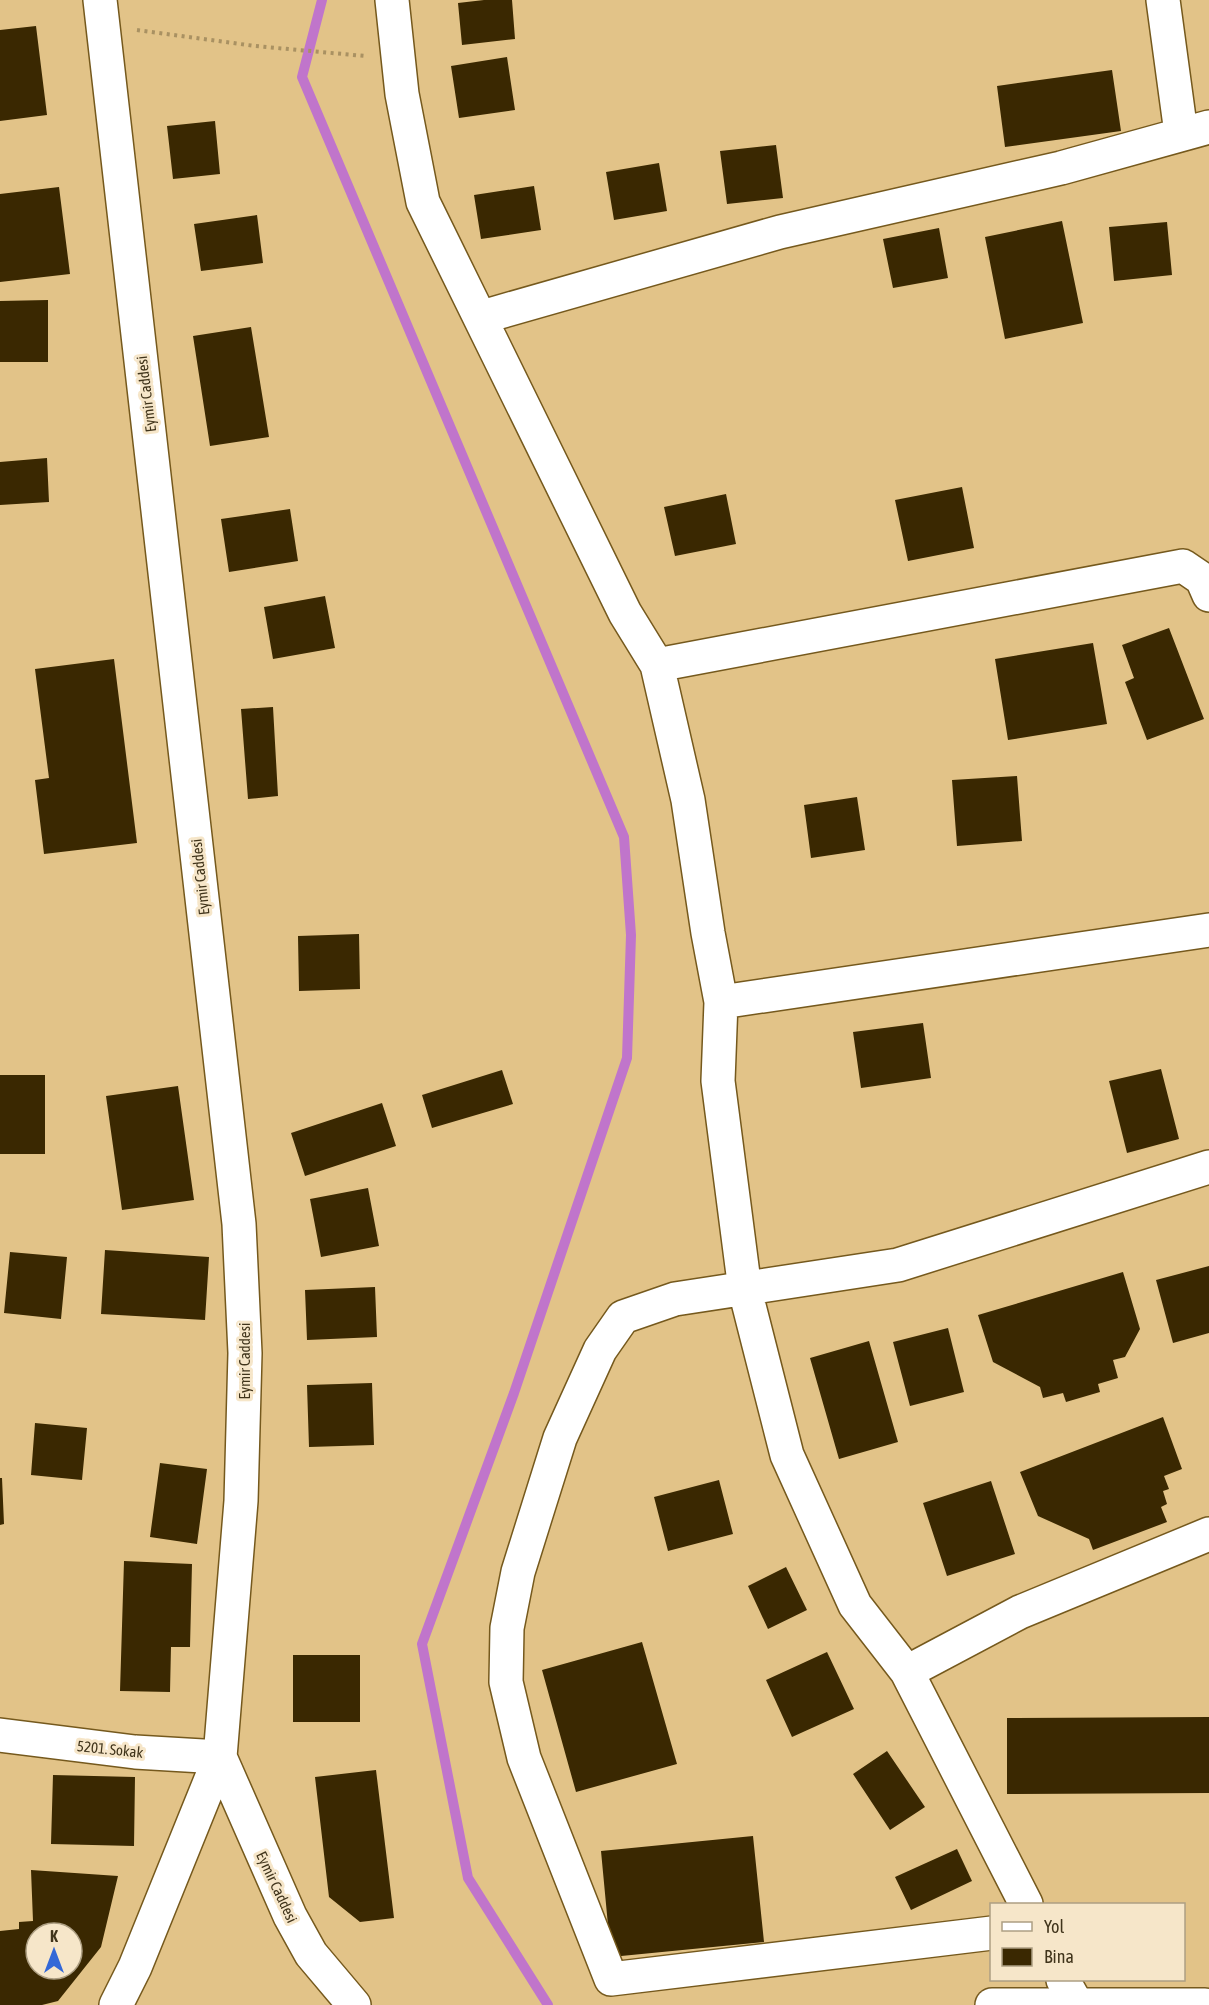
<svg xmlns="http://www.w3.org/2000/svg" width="1209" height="2005" font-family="'Asap Condensed',sans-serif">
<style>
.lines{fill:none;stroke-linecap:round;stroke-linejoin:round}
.stream{stroke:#c075cb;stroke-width:10}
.building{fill:#3a2801;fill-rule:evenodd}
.street-casing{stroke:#75591d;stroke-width:36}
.secondary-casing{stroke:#75591d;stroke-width:36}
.highway-casing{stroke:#75591d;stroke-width:36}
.path{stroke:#a99162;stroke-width:4;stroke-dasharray:3 4.5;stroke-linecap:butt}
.street{stroke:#fff;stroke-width:33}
.secondary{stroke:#fff;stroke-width:33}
.highway{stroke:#fff;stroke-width:33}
.labels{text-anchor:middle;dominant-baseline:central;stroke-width:6;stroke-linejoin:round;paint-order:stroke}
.street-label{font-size:15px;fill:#40341b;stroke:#f6e6c9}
</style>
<rect width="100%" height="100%" fill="#e2c388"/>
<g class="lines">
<path class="stream" d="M322 0 302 77 624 837 631 935 627 1058 514 1393 422 1644 468 1878 548 2005"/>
</g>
<path class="building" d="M484 0H512L515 39 462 45 458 3Z
M36 26 47 115 0 121V30Z
M507 57 515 110 459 118 451 66Z
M1112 70 1121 131 1005 147 997 86Z
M215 121 220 174 173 179 167 126Z
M776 145 783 198 727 204 720 151Z
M659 163 667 211 614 220 606 172Z
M534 186 541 230 481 239 474 195Z
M59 187 70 274 0 282V194Z
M257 215 263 263 201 271 194 224Z
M1062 221 1083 323 1005 339 985 237Z
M1167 222 1172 275 1114 281 1109 227Z
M939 228 948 278 893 288 883 239Z
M48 300V362H0V301Z
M251 327 269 437 210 446 193 336Z
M47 458 49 502 0 505V462Z
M962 487 974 548 908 561 895 500Z
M726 494 736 544 675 556 664 507Z
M290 509 298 561 229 572 221 519Z
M325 596 335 648 273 659 264 607Z
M1169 628 1204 719 1147 740 1125 682 1134 678 1122 645Z
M1093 643 1107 724 1008 740 995 659Z
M114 659 137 843 44 854 35 780 49 778 35 669Z
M273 707 278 796 248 799 241 709Z
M1017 776 1022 841 957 846 952 780Z
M857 797 865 850 811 858 804 805Z
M359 934 360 989 299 991 298 936Z
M923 1023 931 1078 861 1088 853 1032Z
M1161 1069 1179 1139 1127 1153 1109 1081Z
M502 1070 513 1104 432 1128 422 1095Z
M0 1075H45V1154H0Z
M178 1086 194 1200 122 1210 106 1096Z
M382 1103 396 1146 305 1176 291 1133Z
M368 1188 379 1246 321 1257 310 1199Z
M105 1250 209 1257 205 1320 101 1314Z
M10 1252 67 1257 61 1319 4 1313Z
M1209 1266V1333L1173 1343 1156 1280Z
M1123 1272 1140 1329 1125 1357 1113 1360 1118 1378 1098 1384 1100 1392 1066 1402 1063 1393 1043 1398 1040 1387 993 1362 978 1315Z
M375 1287 377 1337 307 1340 305 1290Z
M948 1328 964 1392 910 1406 893 1342Z
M869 1341 898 1442 839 1459 810 1358Z
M372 1383 374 1445 309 1447 307 1385Z
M1163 1417 1182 1469 1164 1476 1169 1489 1163 1491 1167 1504 1161 1507 1167 1522 1093 1550 1089 1539 1038 1516 1020 1472Z
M35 1423 87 1428 82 1480 31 1475Z
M160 1463 207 1469 197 1544 150 1537Z
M0 1478H2L4 1524 0 1525Z
M719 1480 733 1534 668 1551 654 1497Z
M991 1481 1015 1554 947 1576 923 1503Z
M124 1561 192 1564 190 1647H171L170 1692 120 1691Z
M786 1567 807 1610 768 1629 748 1586Z
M642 1642 677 1764 576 1792 542 1670Z
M827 1652 854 1709 792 1737 766 1680Z
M293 1655H360V1722H293Z
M1209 1717V1793L1007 1794V1718Z
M887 1751 925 1807 890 1830 853 1774Z
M376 1770 394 1918 360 1922 329 1897 315 1777Z
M53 1775 135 1777 134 1846 51 1844Z
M753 1836 764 1942 611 1957 601 1851Z
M957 1849 972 1881 911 1910 895 1877Z
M31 1870 118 1876 101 1947 58 2001 42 2005H0V1931L19 1929V1922L33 1921ZM36 1933H72V1969H36Z"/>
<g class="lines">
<defs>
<path id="street" d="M392 0 402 94 423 202 625 613 657 665 688 800 708 933 721 1002 718 1081 745 1290 787 1455 855 1605 907 1672 1026 1904
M1163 0 1181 133
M482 317 780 232 1061 168 1209 127
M657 665 1183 566 1202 579 1209 595
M721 1002 1209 930
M907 1672 1020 1612 1209 1534
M0 1735 135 1752 220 1757
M992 1933 611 1979 524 1758 506 1682 507 1628 518 1572 560 1438 600 1350 623 1317 675 1299 898 1265 1209 1167
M1063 1980 1076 2003"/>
<path id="secondary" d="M100 0 239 1224 245 1353 241 1501 220 1757 135 1967 116 2005
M220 1757 290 1916 311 1954 354 2005"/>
<path id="highway" d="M992 2005H1205"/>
</defs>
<use href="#street" class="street-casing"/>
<use href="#secondary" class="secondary-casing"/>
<use href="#highway" class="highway-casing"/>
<path class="path" d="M137 30 255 46 365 56"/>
<use href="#street" class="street"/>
<use href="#secondary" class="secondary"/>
<use href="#highway" class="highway"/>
</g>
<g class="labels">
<g class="street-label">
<text transform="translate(146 394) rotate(-97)">Eymir Caddesi</text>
<text transform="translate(200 877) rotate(-96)">Eymir Caddesi</text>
<text transform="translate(244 1361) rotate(-90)">Eymir Caddesi</text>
<text transform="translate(110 1749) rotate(6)">5201. Sokak</text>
<text transform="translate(277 1887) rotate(65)">Eymir Caddesi</text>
</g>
</g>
<rect x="990" y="1903" width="195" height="78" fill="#f6e6c9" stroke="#ad9f83" stroke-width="1.5"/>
<rect x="1002" y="1922" width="30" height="9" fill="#ffffff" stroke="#ad9f83" stroke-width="1.5"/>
<text x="1044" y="1933" font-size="18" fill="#40341b">Yol</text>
<rect x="1002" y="1948" width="30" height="18" fill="#3a2801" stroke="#ad9f83" stroke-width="1.5"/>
<text x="1044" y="1963" font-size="18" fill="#40341b">Bina</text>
<g transform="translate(54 1951)"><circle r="28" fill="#f6e6c9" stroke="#ad9f83" stroke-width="1.5"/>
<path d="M0-4.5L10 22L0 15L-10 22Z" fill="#3368d7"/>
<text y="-9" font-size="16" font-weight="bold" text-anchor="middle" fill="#40341b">K</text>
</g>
</svg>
